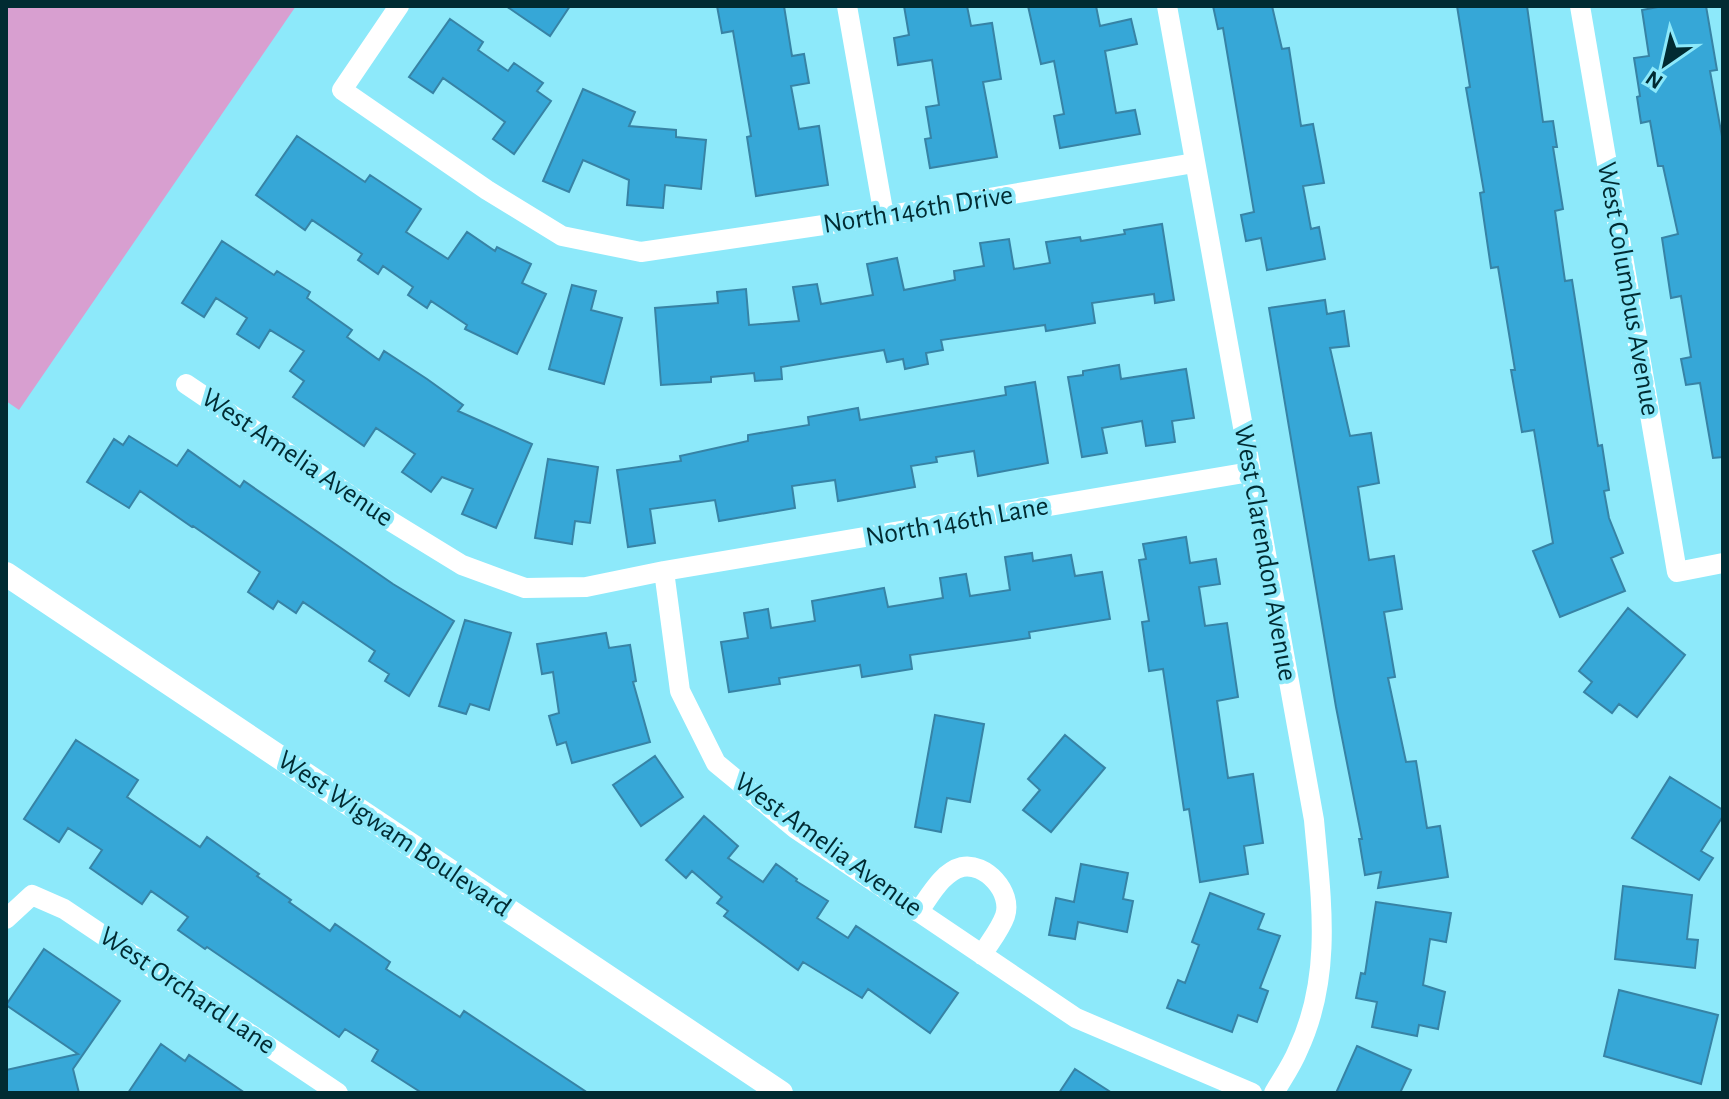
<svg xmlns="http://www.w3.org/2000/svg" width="1729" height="1099" font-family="'Alegreya Sans',sans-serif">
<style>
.green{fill:#d89fd0}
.building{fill:#36a7d7;stroke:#3783a5;stroke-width:2}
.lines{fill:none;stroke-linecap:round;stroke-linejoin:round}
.minor{stroke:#fff;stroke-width:20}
.tertiary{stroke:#fff;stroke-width:24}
.labels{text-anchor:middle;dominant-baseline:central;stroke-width:8;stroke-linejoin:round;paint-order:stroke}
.street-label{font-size:28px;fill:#012b32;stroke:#8de9fa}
</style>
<rect width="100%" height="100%" fill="#8de9fa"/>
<path class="green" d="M6 6H296L19 410 6 401Z"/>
<path class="building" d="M506 6H570L550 36Z
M717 6H784L792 56 804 54 809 83 791 86 799 129 819 126 828 185 756 196 747 137 751 136 733 31 722 33Z
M904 6H967L971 26 992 23 1001 79 983 82 997 157 930 168 925 139 931 138 926 107 939 105 932 60 898 65 894 38 909 35Z
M1028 6H1096L1100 26 1131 19 1137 44 1105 51 1116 113 1135 110 1140 134 1060 148 1054 116 1064 114 1054 61 1041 64Z
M1213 6H1272L1282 49 1289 48 1301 126 1313 124 1324 183 1303 186 1311 229 1319 227 1325 259 1267 270 1261 238 1246 241 1241 215 1254 212 1223 28 1218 29Z
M1457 6H1527L1543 122 1553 121 1557 147H1553L1563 209 1555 211 1565 281 1572 280 1598 446 1602 445 1609 490 1604 491 1609 518 1623 553 1611 558 1625 591 1560 617 1533 551 1553 543 1534 430 1522 432 1511 370H1515L1498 267 1491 268 1480 193 1484 192 1466 88 1470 87Z
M1663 6H1706L1717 70 1710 71 1723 142V457L1713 458 1700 383 1686 385 1681 359 1691 357 1681 296 1671 298 1662 238 1678 234 1663 166H1658L1650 121 1641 123 1637 97 1640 96 1634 58 1649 56 1642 10Z
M450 19 483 42 478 50 508 71 514 63 543 83 537 91 551 101 514 154 493 139 505 122 483 106 443 78 433 93 409 77Z
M583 89 635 112 629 126 676 130V137L706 140 701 189 665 185 663 208 627 205 629 180 583 160 569 192 543 181Z
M297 136 365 182 370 175 421 209 406 232 448 259 467 232 495 251 497 247 531 264 522 283 546 294 517 354 465 329 467 325 431 301 427 308 408 295 413 287 383 266 378 274 358 260 362 254 312 220 305 230 256 195Z
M1162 224 1174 300 1155 303 1154 294 1092 303 1095 323 1046 331 1045 325 941 340 943 350 926 353 928 364 905 369 903 359 887 362 884 350 781 367 782 379 755 381 754 373 711 377V382L661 385 655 308 718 303 717 292 746 289 749 325 799 321 793 287 817 284 821 304 873 295 867 264 897 258 904 290 955 280 954 271 984 266 980 243 1009 239 1014 269 1050 263 1046 242 1080 237 1081 241 1125 234 1124 230Z
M222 241 274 275 277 271 310 292 307 298 352 330 347 337 379 360 384 351 427 379 463 405 458 411 532 444 496 528 462 514 473 489 442 477 431 492 402 472 415 454 376 428 364 446 293 397 304 381 290 371 304 351 270 330 259 348 237 334 247 318 216 298 204 317 182 303Z
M572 285 596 291 591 310 622 318 604 384 549 369Z
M1325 300 1327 314 1344 311 1349 346 1330 348 1350 436 1371 433 1379 483 1358 487 1369 560 1394 556 1402 609 1384 612 1395 677 1388 678 1406 762 1416 761 1427 828 1440 826 1448 877 1378 888 1381 872 1365 875 1359 839H1362L1336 707 1269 308Z
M1119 365 1121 379 1186 369 1194 418 1172 421 1175 442 1146 446 1142 421 1102 428 1107 453 1082 457 1068 377 1083 375V371Z
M1035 382 1048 463 978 476 974 451 936 457 937 462 911 466 915 487 838 501 835 480 792 486 795 508 719 521 715 500 650 509 655 543 628 547 617 470 681 461 680 456 748 441V435L809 425 808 417 858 408 860 420 1006 395 1005 387Z
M129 436 177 466 188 450 240 487 244 481 393 584 454 621 409 696 385 681 389 674 369 661 375 651 303 602 296 613 278 601 273 609 248 592 260 572 193 526 192 527 140 491 129 508 87 482 114 439 123 445Z
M548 459 598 467 590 523 575 521 572 544 535 538Z
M1186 537 1190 563 1216 559 1220 584 1199 587 1205 626 1227 623 1238 697 1217 701 1228 778 1253 774 1263 843 1244 846 1248 874 1200 882 1189 809 1184 810 1163 669 1149 671 1142 622 1149 621 1139 560 1146 559 1143 544Z
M1032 553 1033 561 1071 555 1075 576 1102 572 1110 619 1029 632 1030 638 910 655 912 669 862 677 860 665 779 678 780 684 729 692 721 642 748 638 744 613 768 609 771 628 815 621 812 601 884 588 888 607 943 598 940 578 966 574 970 596 1010 590 1005 557Z
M1628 608 1685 655 1637 717 1619 704 1612 713 1584 692 1592 682 1579 671Z
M465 620 511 633 489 710 470 704 466 714 439 706Z
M606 633 609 648 630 645 636 681 633 682 650 742 572 763 566 742 557 745 549 716 559 713 553 672 542 674 537 644Z
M935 715 984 724 970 802 947 798 941 832 915 827Z
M1065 735 1105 768 1051 832 1023 810 1040 790 1028 779Z
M76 740 138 780 127 797 200 847 207 837 259 874 257 876 291 900 289 902 330 931 335 924 390 962 386 969 460 1017 464 1011 588 1093H422L372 1061 378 1050 345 1029 339 1037 207 947 205 949 178 930 188 917 151 891 142 904 90 868 102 850 68 828 59 842 24 819Z
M655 756 683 797 641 826 613 785Z
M1670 777 1723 810V816L1701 851 1713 858 1699 880 1632 838Z
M704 816 738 846 728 858 763 882 776 864 797 879 796 881 828 901 817 918 848 938 856 926 958 993 930 1033 868 989 862 998 803 962 798 970 724 916 728 911 717 903 722 897 692 871 686 878 666 860Z
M1081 864 1128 873 1123 899 1133 901 1127 932 1078 922 1075 939 1049 935 1056 898 1074 902Z
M1623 886 1692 895 1687 939 1698 940 1695 968 1615 959Z
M1210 893 1264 914 1258 929 1280 936 1260 988 1268 991 1257 1022 1238 1015 1232 1032 1167 1008 1178 980 1185 983 1199 945 1192 942Z
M1376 902 1451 913 1446 942 1430 939 1423 985 1445 992 1438 1029 1419 1025 1417 1036 1372 1027 1377 1002 1356 998 1361 973 1365 974Z
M44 949 120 1001 73 1069 79 1093H6V1070L78 1054 6 1005Z
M1619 990 1718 1015 1701 1084 1604 1056Z
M161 1044 185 1061 189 1055 245 1093H128Z
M1357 1046 1411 1070 1400 1093H1336Z
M1075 1069 1112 1093H1059Z"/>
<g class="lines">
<path class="minor" d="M399 6 342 90 487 190 562 236 641 252 884 216 1194 163
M847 6 884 216
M1167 6 1314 820C1321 899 1333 975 1298 1050 1292 1065 1282 1079 1274 1093
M1580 6 1677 572 1723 563
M186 384 369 508 462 565 525 588 586 587 664 571 680 691 716 763 796 829 1076 1018 1252 1093
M664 571 1250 472
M918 912C930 896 942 872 962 867 985 862 1013 892 1005 916 1000 930 989 943 982 955
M6 919 32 895 64 909 338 1093"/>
<path class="tertiary" d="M6 574 781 1093"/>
</g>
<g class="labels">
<g class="street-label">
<text transform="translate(918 210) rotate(-9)">North 146th Drive</text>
<text transform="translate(1628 289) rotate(80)">West Columbus Avenue</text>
<text transform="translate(297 458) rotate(34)">West Amelia Avenue</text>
<text transform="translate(957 522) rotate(-10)">North 146th Lane</text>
<text transform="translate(1265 553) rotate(80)">West Clarendon Avenue</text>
<text transform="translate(394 834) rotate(34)">West Wigwam Boulevard</text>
<text transform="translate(828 845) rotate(36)">West Amelia Avenue</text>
<text transform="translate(187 991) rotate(34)">West Orchard Lane</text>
</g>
</g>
<rect width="1729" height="1099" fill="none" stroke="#012b32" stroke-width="16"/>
<g transform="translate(1665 64) rotate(214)" stroke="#8de9fa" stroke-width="6" paint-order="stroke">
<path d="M0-6L14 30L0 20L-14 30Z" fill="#012b32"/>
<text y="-12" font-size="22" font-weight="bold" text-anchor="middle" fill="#012b32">N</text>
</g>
</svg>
